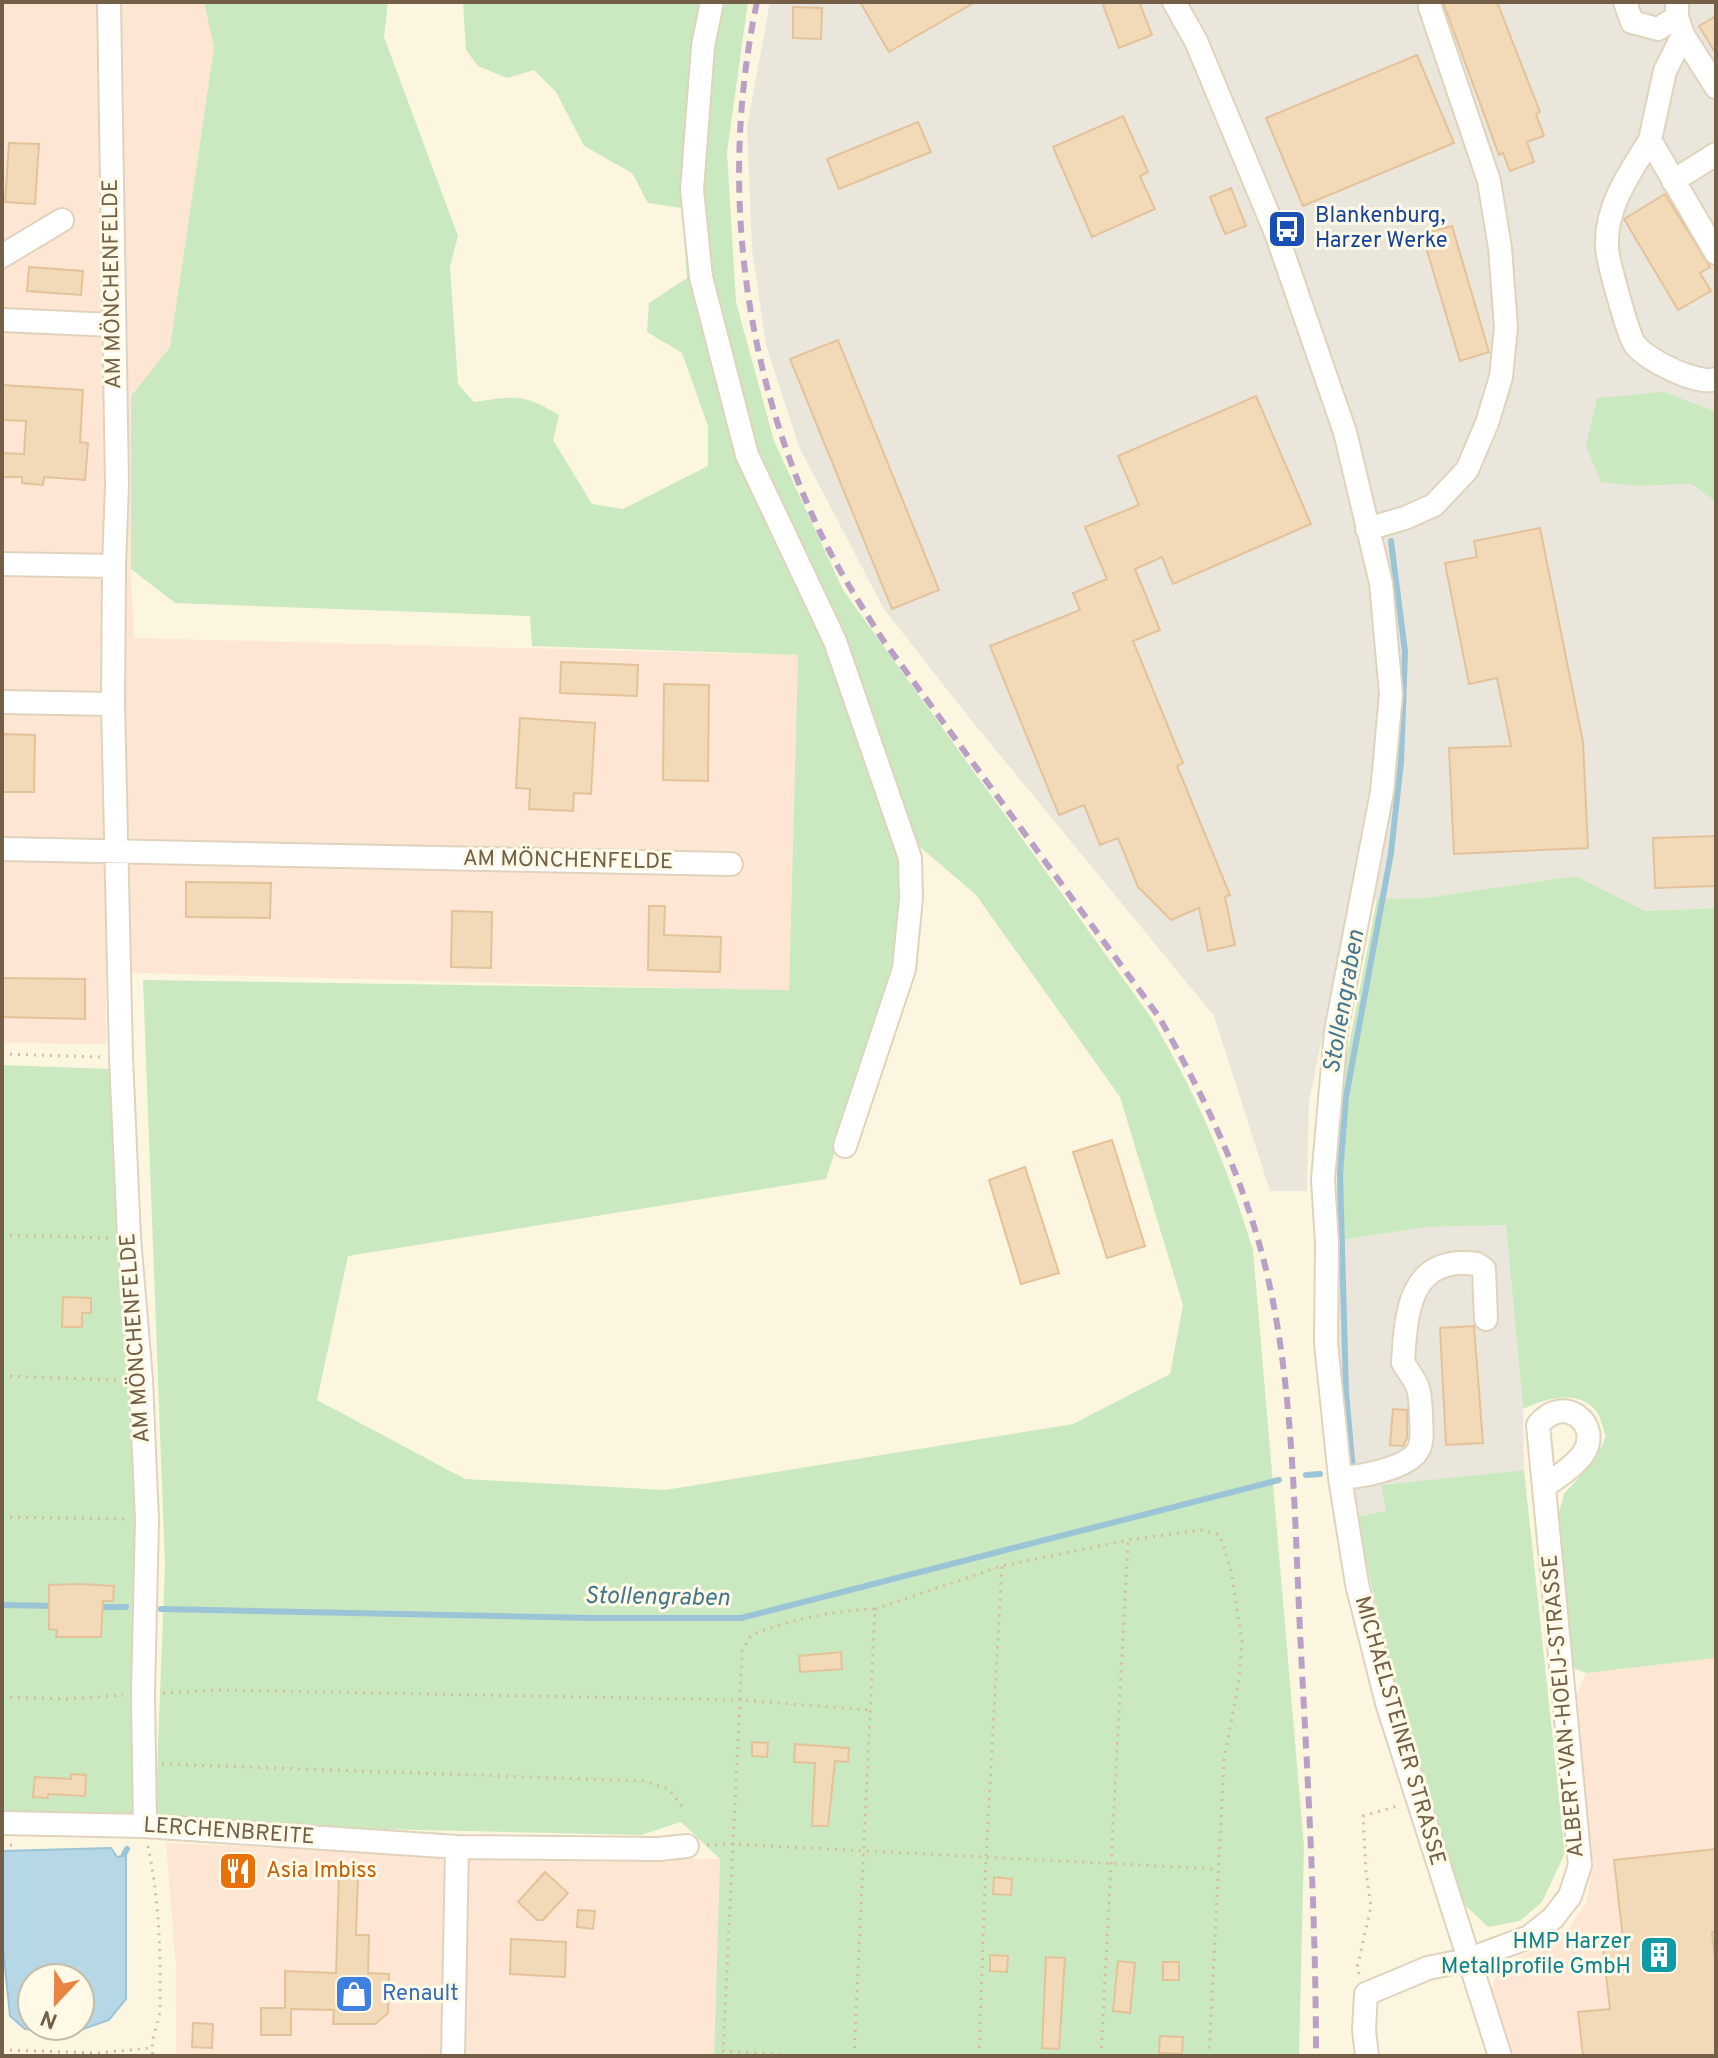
<svg xmlns="http://www.w3.org/2000/svg" width="1718" height="2058" font-family="Overpass,sans-serif">
<style>
.commercial{fill:#fde7d4}
.industrial{fill:#ebe6dc}
.green{fill:#cae9c0;fill-rule:evenodd}
.water{fill:#b6d7e5;stroke:#9cc4d7;stroke-width:2;fill-rule:evenodd}
.lines{fill:none;stroke-linecap:round;stroke-linejoin:round}
.stream{stroke:#9cc4d7;stroke-width:6}
.building{fill:#f2d9b8;stroke:#e4c299;stroke-width:2}
.minor-casing{stroke:#e0d3bd;stroke-width:26}
.path{stroke:#d6bc9c;stroke-width:3;stroke-dasharray:2 6;stroke-linecap:butt}
.minor{stroke:#fff;stroke-width:22}
.rail{stroke:#baa0c5;stroke-width:6;stroke-dasharray:12 8;stroke-linecap:butt}
.labels{text-anchor:middle;dominant-baseline:central;stroke-width:6;stroke-linejoin:round;paint-order:stroke}
.transit-label{font-size:22px;fill:#164399;stroke:#fffae7;text-anchor:start}
.street-label{font-size:22px;fill:#735e48;stroke:#fffae7}
.food-label{font-size:22px;fill:#c56008;stroke:#fffae7;text-anchor:start}
.culture-label{font-size:22px;fill:#0d838f;stroke:#fffae7;text-anchor:end}
.shop-label{font-size:22px;fill:#366cbe;stroke:#fffae7;text-anchor:start}
.water-label{font-size:24px;font-style:italic;fill:#44768e;stroke:#fffae7}
</style>
<rect width="100%" height="100%" fill="#fcf6e1"/>
<path class="commercial" d="M2 2H204L214 47 170 347 131 396V569L134 638 798 655 789 991 106 972V1044L2 1043Z
M1716 1658V2056H1513L1491 1991 1496 1975 1505 1964 1565 1933 1586 1904 1591 1874 1573 1703 1586 1673Z
M166 1843 546 1858 720 1859 714 2056H176V1968Z"/>
<path class="industrial" d="M770 2H1716V412L1665 392 1635 486 1691 484 1716 502V908L1645 911 1576 876 1425 898 1350 900 1309 1102 1307 1191H1270L1214 1016 963 710 884 609 799 447 766 345 752 250 747 127Z
M1506 1225 1523 1409 1524 1470 1381 1485 1387 1511 1356 1517 1340 1359 1336 1241 1426 1227Z"/>
<path class="green" d="M204 2H388L384 37 458 236 450 266 458 384 474 402C514 396 523 393 559 415L553 440 592 504 623 509 708 466V426L682 353 647 332 649 303 687 278 682 208 648 203 632 173 584 146 556 92 534 70 507 78 478 66 466 50 463 2H748L727 152 736 302 774 441 843 590 1150 1016C1197 1095 1226 1162 1253 1250L1304 1847 1299 2056H714L720 1859 681 1822 641 1835 155 1824 165 1565 143 980 789 990 798 655 532 646 530 616 175 603 131 569V396L170 347 214 47ZM906 835 976 895 1120 1097 1183 1305 1170 1374 1073 1424 665 1490 465 1479 317 1400 348 1256 826 1179 895 965Z
M1665 392 1716 412V502L1691 484 1635 486 1601 482 1586 446 1597 398Z
M1576 876 1645 911 1716 908V1658L1586 1673 1569 1666 1556 1523 1564 1494 1594 1461 1606 1437C1603 1429 1601 1418 1597 1412 1578 1388 1545 1399 1523 1409L1506 1225 1426 1227 1336 1241 1338 1102 1377 899 1425 898Z
M2 1065 111 1069 135 1422 137 1823 2 1817Z
M1524 1470 1565 1853 1542 1902 1520 1921 1488 1927 1461 1901 1429 1810 1389 1663 1356 1517 1386 1511 1381 1485Z"/>
<path class="water" d="M111 1848 117 1857 126 1855V1999L109 2020 72 2033 25 2029 10 2016 2 1938V1851ZM32 1978H80V2026H32Z"/>
<g class="lines">
<path class="stream" d="M1353 1471 1346 1392 1340 1174 1346 1097 1391 853 1401 762 1405 652 1391 541
M1306 1475 1320 1474
M2 1605 55 1606
M98 1607H126
M161 1609 592 1618H741L1279 1480
M124 1854 127 1849"/>
</g>
<path class="building" d="M860 2H975L889 52Z
M1110 2H1139L1152 35 1119 48 1103 5Z
M1443 2H1497L1540 112 1536 114 1544 136 1527 142 1534 162 1510 171 1503 153 1499 155Z
M793 7 822 8 821 39 793 38Z
M1716 16V54L1699 26Z
M1417 55 1454 143 1303 206 1266 118Z
M1123 116 1148 172 1140 176 1155 209 1092 237 1053 147Z
M918 122 931 152 839 189 827 159Z
M9 143 39 144 35 204 5 202Z
M1231 188 1246 226 1225 234 1210 197Z
M1665 194 1710 267 1700 273 1711 291 1678 310 1624 219Z
M1452 226 1489 352 1460 361 1422 234Z
M29 267 83 271 81 295 27 291Z
M838 340 939 590 892 609 790 359Z
M2 385 83 390 80 442 88 443 85 480 44 477 43 485 22 483V477H2V453L24 454 26 421 2 420Z
M1256 396 1311 524 1173 584 1162 557 1135 569 1160 630 1133 641 1183 763 1177 766 1230 895 1225 897 1235 945 1208 951 1199 908 1171 920 1138 887 1118 838 1100 845 1084 805 1059 815 990 646 1080 610 1073 593 1107 579 1085 527 1139 505 1118 456Z
M1540 528 1583 742 1588 848 1454 854 1449 748 1511 746 1497 678 1469 684 1445 563 1477 557 1474 541Z
M561 662 638 665 637 696 560 693Z
M664 684 709 685 708 781 663 780Z
M520 718 595 723 591 794 574 793 573 811 529 809 530 789 516 788Z
M2 734 35 735 34 792H2Z
M1716 836V886L1655 888 1653 838Z
M186 882 271 883 270 918 186 917Z
M649 906H665L664 935 721 937 720 972 648 970Z
M452 911 492 912 491 968 451 967Z
M2 978 85 979V1019L2 1017Z
M1112 1140 1145 1246 1107 1258 1073 1152Z
M1025 1167 1059 1273 1021 1284 989 1180Z
M63 1297 91 1298V1313H82V1327H62Z
M1474 1326 1483 1443 1446 1445 1440 1328Z
M1393 1409 1407 1410V1438L1403 1446 1390 1445Z
M82 1584 114 1586 113 1601H103L101 1637H56L57 1630 49 1629V1585Z
M841 1652 842 1669 800 1672 799 1656Z
M752 1742 768 1743 767 1757 752 1756Z
M795 1744 849 1748 848 1762 835 1761 828 1826H812L815 1763 794 1762Z
M71 1774 86 1775 85 1796 48 1794V1798L33 1797 35 1777 71 1779Z
M1716 1849V1932H1712L1716 1970V2056H1583L1578 2012 1610 2009 1602 1941 1623 1939 1614 1860Z
M545 1872 568 1893 543 1920H537L518 1902Z
M339 1876H358L356 1935H369L368 1973 389 1974 388 2013 375 2024H333L334 2010 291 2009V2035H261V2008H285V1971L336 1973Z
M994 1877 1012 1879 1011 1895 993 1894Z
M578 1910 595 1911 593 1929 577 1927Z
M511 1939 566 1942 565 1977 510 1974Z
M990 1955 1008 1956 1007 1972 990 1971Z
M1046 1957 1065 1958 1059 2049 1042 2048Z
M1118 1961 1135 1963 1130 2013 1113 2011Z
M1163 1962H1179V1980H1163Z
M193 2023 213 2024 212 2048 192 2047Z
M1160 2036 1183 2037 1182 2054 1159 2053Z"/>
<g class="lines">
<defs>
<path id="minor" d="M712 2 703 46 692 190 701 277 747 455 835 641 910 858 911 898 904 969 845 1146
M1174 2 1196 41 1276 233 1345 432 1381 583 1391 694 1382 792 1336 1031 1323 1179 1327 1243 1326 1343 1340 1478 1357 1584 1387 1703 1500 2056
M1625 2 1632 22 1658 29 1677 17
M1677 2V17L1683 35 1665 71 1650 140 1716 253
M1683 35 1716 87
M1650 140C1630 173 1605 206 1607 247 1607 259 1628 334 1634 343 1643 359 1699 386 1716 379
M1673 181 1716 154
M2 256 62 220
M2 320 113 325
M1367 529 1405 518 1434 505 1467 470 1487 423 1501 377 1506 327 1500 248 1489 181 1430 7
M2 564 114 566 117 484 109 2
M114 566 113 704 121 1057 129 1238 141 1380 147 1520 143 1694 145 1826
M2 702 113 704
M2 849 731 864
M1340 1478C1359 1477 1405 1469 1417 1452 1424 1442 1421 1427 1421 1415 1420 1387 1419 1386 1403 1363 1406 1312 1409 1255 1477 1264L1484 1269 1486 1319
M2 1823 145 1826 457 1847 453 2056
M457 1847 659 1849 687 1846
M1367 2056 1364 2030 1366 1994 1428 1968 1467 1960 1529 1937 1553 1918 1570 1896 1580 1865 1538 1425C1564 1392 1603 1425 1583 1454 1574 1467 1557 1477 1544 1487"/>
</defs>
<use href="#minor" class="minor-casing"/>
<path class="path" d="M2 1054 101 1057
M2 1235 109 1238
M2 1376 121 1380
M2 1517 127 1519
M875 1609 1002 1566 1128 1540 1202 1530 1220 1535 1231 1570 1242 1642 1239 1679 1224 1760 1209 2056
M163 1693 219 1690 740 1700 723 2051 807 2056
M2 1697 67 1699 123 1695
M162 1764 643 1781 669 1789 683 1808
M707 1845 731 1844 1217 1869
M2 1846 12 1845
M148 1846C159 1898 161 1954 160 2007 160 2024 149 2039 153 2056
M1359 1974 1357 1968 1371 1907 1366 1872 1363 1816 1398 1806
M2 2050 97 2053 151 2048
M854 2056 875 1609C831 1611 792 1619 751 1635L742 1651 740 1700 870 1710
M979 2056 986 1858 1002 1566
M1101 2056 1128 1541"/>
<use href="#minor" class="minor"/>
<path class="rail" d="M757 2C720 176 741 357 814 519 833 562 858 601 883 640L1159 1017C1200 1089 1236 1162 1259 1243 1295 1368 1294 1520 1301 1651 1308 1786 1316 1921 1316 2056"/>
</g>
<defs>
<symbol id="bus-square" viewBox="-11 -11 22 22"><rect x="-9" y="-9" width="18" height="18" rx="4" fill="#1a4fb4" stroke="#fffae7"/><path d="M-5-6H5V4H4V6H2V4H-2V6H-4V4H-5ZM-3.5-4V0h7V-4ZM-3.5 1.2v1.5H-2V1.2ZM2 1.2v1.5H3.5V1.2Z" fill="#fff"/></symbol>
<symbol id="restaurant-square" viewBox="-11 -11 22 22"><rect x="-9" y="-9" width="18" height="18" rx="4" fill="#e8710a" stroke="#fffae7"/><path d="M-5-6h1v4h1v-4h1v4h1v-4h1v5L-1.5 .5V6h-2V.5L-5-1ZM5-6V6H3V1.5H1.5Q1.5-4 5-6Z" fill="#fff"/></symbol>
<symbol id="building-square" viewBox="-11 -11 22 22"><rect x="-9" y="-9" width="18" height="18" rx="4" fill="#0f9aa8" stroke="#fffae7"/><path d="M-4-6H4V6H1V3H-1V6H-4ZM-2.5-4.3h1.7v1.8h-1.7ZM.8-4.3h1.7v1.8H.8ZM-2.5-1h1.7V.8h-1.7ZM.8-1h1.7V.8H.8Z" fill="#fff"/></symbol>
<symbol id="shop-square" viewBox="-11 -11 22 22"><rect x="-9" y="-9" width="18" height="18" rx="4" fill="#3f7fe0" stroke="#fffae7"/><path d="M-5-2.5h2.3a2.7 3.5 0 0 1 5.4 0H5L5.5 6h-11ZM-1.5-2.5h3a1.5 2.3 0 0 0-3 0Z" fill="#fff"/></symbol>
</defs>
<g fill-rule="evenodd">
<use href="#bus-square" x="1265" y="207" width="44" height="44"/>
<use href="#restaurant-square" x="216" y="1849" width="44" height="44"/>
<use href="#building-square" x="1637" y="1933" width="44" height="44"/>
<use href="#shop-square" x="332" y="1972" width="44" height="44"/>
</g>
<g class="labels">
<g class="transit-label">
<text x="1315" y="216">Blankenburg,<tspan x="1315" dy="25">Harzer Werke</tspan></text>
</g>
<g class="street-label">
<text transform="translate(113 284) rotate(-91)">AM MÖNCHENFELDE</text>
<text transform="translate(568 861) rotate(1)">AM MÖNCHENFELDE</text>
<text transform="translate(136 1338) rotate(-94)">AM MÖNCHENFELDE</text>
<text transform="translate(1564 1706) rotate(-95)">ALBERT-VAN-HOEIJ-STRASSE</text>
<text transform="translate(1399 1731) rotate(74)">MICHAELSTEINER STRASSE</text>
<text transform="translate(229 1832) rotate(4)">LERCHENBREITE</text>
</g>
<g class="food-label">
<text x="266" y="1871">Asia Imbiss</text>
</g>
<g class="culture-label">
<text x="1631" y="1942">HMP Harzer<tspan x="1631" dy="25">Metallprofile GmbH</tspan></text>
</g>
<g class="shop-label">
<text x="382" y="1994">Renault</text>
</g>
<g class="water-label">
<text transform="translate(1345 1002) rotate(-80)">Stollengraben</text>
<text transform="translate(657 1598) rotate(1)">Stollengraben</text>
</g>
</g>
<rect width="1718" height="2058" fill="none" stroke="#735e48" stroke-width="8"/>
<g transform="translate(56 2002) rotate(202)"><circle r="38" fill="#fffae7" stroke="#c7bca7" stroke-width="2"/>
<path d="M0-6L14 30L0 20L-14 30Z" fill="#e88444"/>
<text y="-12" font-size="22" font-weight="bold" text-anchor="middle" fill="#735e48">N</text>
</g>
</svg>
